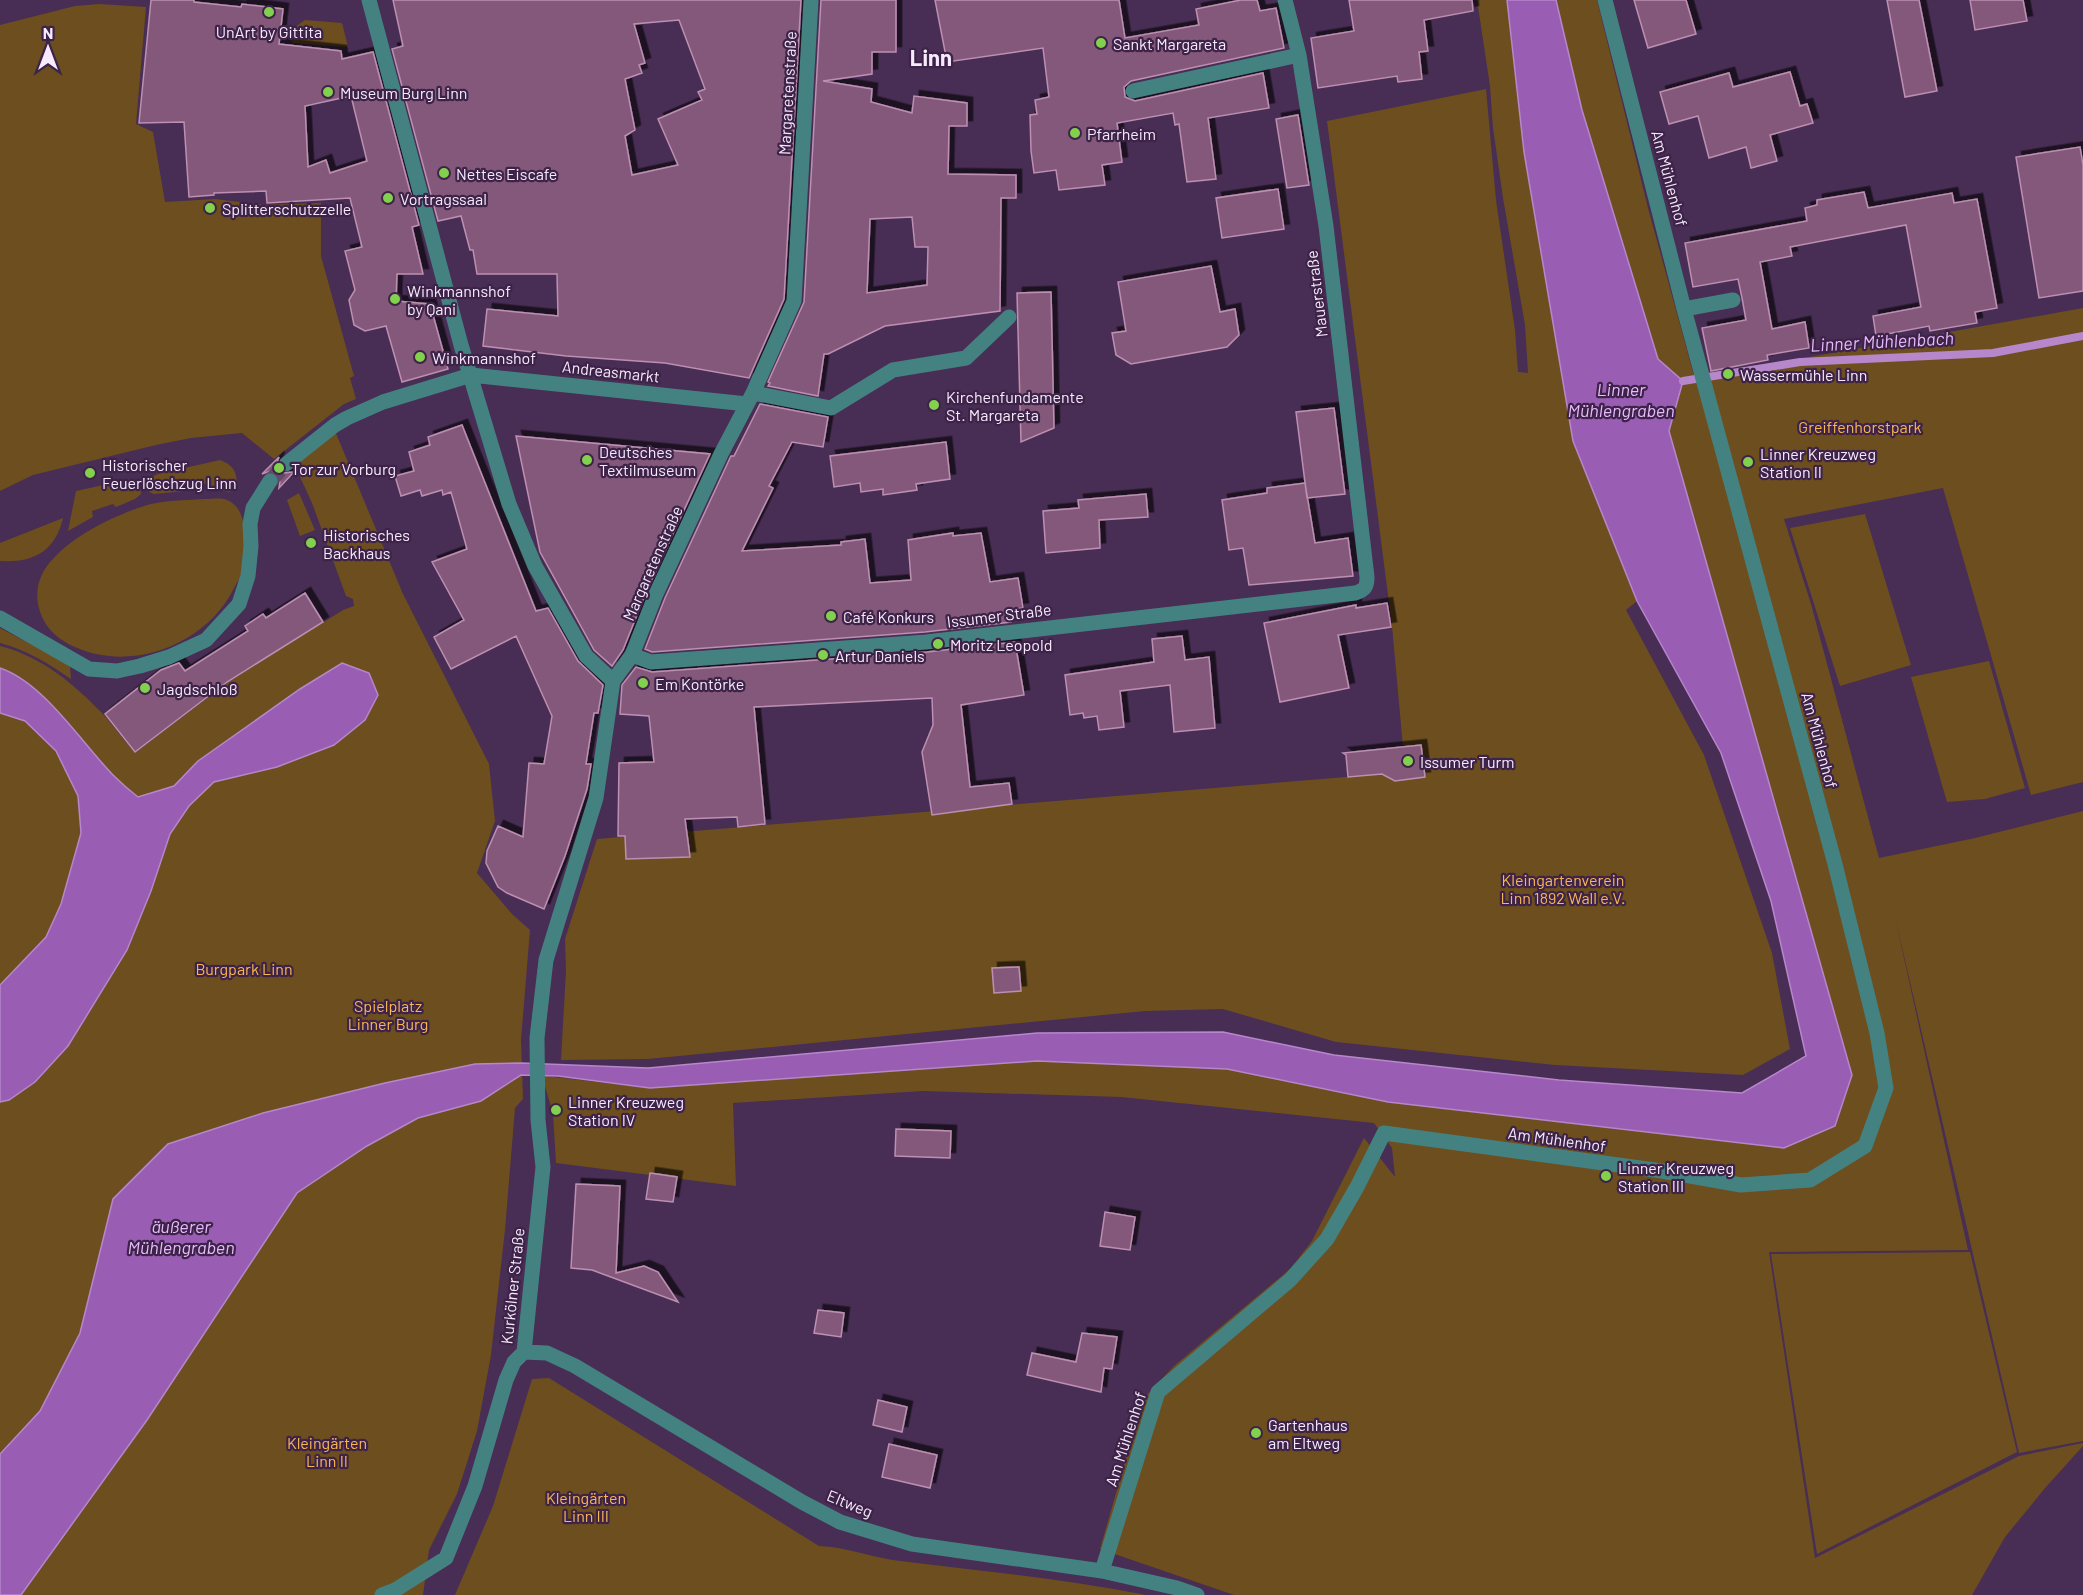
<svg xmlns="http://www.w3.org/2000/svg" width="2083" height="1595" font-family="Barlow,sans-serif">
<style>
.green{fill:#6d4e1f}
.water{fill:#9a5db4;stroke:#b687ca;stroke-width:1.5}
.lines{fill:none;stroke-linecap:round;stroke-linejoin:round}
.stream{stroke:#b687ca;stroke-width:8}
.building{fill:#84597a;stroke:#bd8fb2;stroke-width:1.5;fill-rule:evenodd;filter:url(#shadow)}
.minor-tunnel{stroke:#62496d;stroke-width:15;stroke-dasharray:15 8;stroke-linecap:butt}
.minor{stroke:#448282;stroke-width:15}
.poi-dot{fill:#83d04f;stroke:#3e2349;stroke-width:2}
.labels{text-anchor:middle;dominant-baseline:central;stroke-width:4.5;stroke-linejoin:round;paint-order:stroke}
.poi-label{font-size:16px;fill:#f7eafd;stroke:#3e2349;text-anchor:start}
.street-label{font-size:16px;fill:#f7eafd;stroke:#3e2349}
.park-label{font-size:16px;fill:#f9b752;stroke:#3e2349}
.water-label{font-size:18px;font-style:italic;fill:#e8bafe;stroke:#3e2349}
.district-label{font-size:22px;font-weight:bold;fill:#f7eafd;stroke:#3e2349}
</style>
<defs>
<filter id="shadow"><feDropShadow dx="5.5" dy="-5.5" stdDeviation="0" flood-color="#0009"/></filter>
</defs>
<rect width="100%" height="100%" fill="#482d54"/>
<path class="green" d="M1477 0H1507L1524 152 1573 441 1637 601 1626 610 1704 755 1772 953 1790 1049 1743 1075 1555 1065 1336 1042 1223 1009 1145 1011 648 1059 561 1060 566 971 565 939 597 839 1395 773 1396 781 1425 777 1421 745 1403 747 1392 626 1327 121 1486 89 1496 200 1515 330 1518 372 1528 373 1525 325 1503 198 1493 128 1490 86Z
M1556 0H1597L1648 208 1693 372 1736 473 1709 375 2083 308V782L2031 795 1943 488 1784 519 1811 604 1879 858 1975 838 2083 811V1441L2019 1453 1895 917 1968 1250 1769 1252 1815 1558 2019 1456 2083 1443V1446L2046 1487 2005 1537 1972 1595H1234L1100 1549 1143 1399 1174 1366 1290 1269 1312 1241 1364 1138 1395 1177 1392 1148 1374 1123 1121 1097 923 1091 733 1103 736 1186 556 1163 553 1114 545 1086V1076L650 1088 1037 1061 1227 1069 1388 1102 1784 1148 1835 1126 1852 1075 1669 431 1683 381 1658 359 1582 110Z
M99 4 146 7 136 124 153 132 165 202 215 199 264 205 321 203V256L354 376 350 378 356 399 344 404 274 459 242 433 191 438 156 445 33 475 0 491V25L75 6Z
M305 20 342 23 348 47 293 43 290 39 292 29Z
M335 431 403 594 489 764 495 821 477 873 512 914 530 930 521 1040 523 1099 515 1108 505 1230 491 1355 477 1431 457 1494 429 1550 423 1595H0V646C41 656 74 684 103 714 114 726 124 741 135 753L227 683 343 610 354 606 353 599 346 596 312 503 295 466Z
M220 460C233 465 237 471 237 486L230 492 210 489 207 484 186 485 185 491 154 494 149 492 147 479 158 474Z
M131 479 139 481 141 494 135 499 116 507 113 504 92 511 93 517 68 531 76 491Z
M299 493 315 530 300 536 287 500Z
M206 499C211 499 218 498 224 499 240 503 245 521 244 535 244 547 245 561 242 572 241 577 237 583 234 588 207 644 132 673 75 647 56 639 42 625 38 604 35 587 41 571 53 559 75 534 119 513 151 504 168 500 188 500 206 499Z
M1865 514 1911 665 1840 686 1790 528Z
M63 518C55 552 33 563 0 561V543Z
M0 628 63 661 70 667 71 679C49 664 27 650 0 643Z
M1989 661 2025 788 1985 799 1947 802 1911 677Z
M1970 1252 2017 1452 1817 1554 1771 1254Z
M549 1378 819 1546C847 1547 873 1558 900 1561 982 1571 1065 1579 1146 1595H455L493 1506 532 1379Z"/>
<path class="water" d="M1507 0H1556L1582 110 1658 359 1683 381 1669 431 1852 1075 1835 1126 1784 1148 1388 1102 1227 1069 1037 1061 650 1088 558 1076 521 1075 481 1101 418 1118 367 1146 297 1193 147 1420 21 1595H0V1454L40 1411 80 1333 113 1199 168 1144 263 1113 385 1083 475 1064 521 1063 648 1068 1037 1033 1223 1032 1334 1055 1559 1080 1742 1093 1806 1056 1771 901 1721 753 1637 601 1573 441 1524 152Z
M342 663 369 673 378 695 365 720 334 745 277 767 214 782 189 806 170 834 151 891 127 950 68 1046 35 1082 9 1100 0 1102V985L46 937 61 904 81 833 78 796 56 751 25 721 0 713V668C44 683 81 742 113 775 121 783 129 790 138 797L174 786 198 761 300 689Z"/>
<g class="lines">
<path class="stream" d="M1683 381 1800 362 1993 353 2083 336"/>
</g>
<path class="building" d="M151 0H194V2L241 7 242 4 283 9 279 44 341 51 342 59 373 52 419 225 412 227 423 274H397L396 301 430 304 448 369 402 382 386 326 365 331 354 325 349 300 355 290 345 251 362 247 350 198 267 203 266 191 214 193V195L189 197 184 122 139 123ZM351 96 367 161 330 173 326 160 308 167 305 106Z
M393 0H801L784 299 749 378 665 363 566 356 483 346 487 309 558 316 557 274H477L473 250H470L461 216 438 221 392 49 403 46ZM679 20 705 89 698 92 702 100 658 119 678 165 632 175 625 136 635 130 625 79 642 73 639 65 645 63 634 24Z
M821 0H896V52H872V74L823 81 872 89 871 102 912 113 914 96 967 103V126H949L948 174 1016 175V198H1001L1000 311 885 326 828 354H824L818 396 768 386 770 383 768 382 804 302ZM912 217 915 247H928L927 285 867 293 870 219Z
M935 0H1119L1125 38 1199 25 1196 9 1241 0H1257L1260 11 1276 8 1284 48 1131 81 1124 87 1125 97 1135 101 1263 73 1269 108 1208 118 1216 179 1187 182 1179 124 1175 125 1173 113 1117 123 1122 162 1102 165 1105 185 1059 190 1056 170 1034 173 1031 151 1030 115 1037 114 1035 100 1049 97 1043 48 947 62Z
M1349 0H1472L1473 11 1424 20 1428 51 1419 52 1422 79 1398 82 1397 76 1318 88 1311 38 1354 31Z
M1634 0H1686L1696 34 1648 48Z
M1887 0H1919L1937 91 1905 97Z
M1970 0H2023L2027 21 1975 30Z
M1790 72 1800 106 1807 104 1813 123 1770 135 1777 161 1751 168 1746 147 1709 158 1698 116 1669 124 1660 92 1729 73 1733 87Z
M1298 115 1309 185 1287 188 1276 119Z
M2080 147 2083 165V291L2039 298 2016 157Z
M1278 189 1284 229 1222 238 1216 198Z
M1864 192 1868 208 1952 193 1954 203 1977 199 1997 308 1975 312 1977 323 1930 331 1929 326 1876 336 1873 316 1921 307 1906 225 1790 247 1792 256 1760 262 1772 329 1805 322 1809 348 1767 355 1768 360 1711 371 1702 328 1746 320 1742 298 1738 279 1693 287 1685 243 1807 221 1805 208 1817 205V200Z
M1211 266 1220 312 1235 309 1239 335 1227 347 1131 364 1116 355 1112 333 1126 331 1118 282Z
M1051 292 1054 428 1021 442 1017 293Z
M760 404 828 417 823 447 792 442 769 486 773 488 742 551 841 545V542L865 539 870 583 911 580 908 540 953 533V536L981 533 990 582 1018 578 1023 608 1009 610 1011 622 925 632 652 652 645 649 665 598 730 458 731 456H734Z
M1334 408 1345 494 1307 498 1296 412Z
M462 425 536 611 548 608 578 661 603 685 598 713H594L586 764H591L587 789 565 856 544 909 507 893 498 887 486 863 487 851 498 826 523 837 529 763 544 764 552 716 516 636 451 669 434 637 464 620 432 562 467 549 451 492 443 495 442 490 422 496 420 490 401 496 395 476 414 471 409 452 430 445 428 437Z
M516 436 710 454 647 590 623 650 612 666 594 650 540 552Z
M946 442 950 479 916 484 917 490 883 495V489L861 492 860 483 834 487 830 456Z
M279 457 276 465 279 470 283 473 294 472 279 488 280 481 276 473 270 471 262 474Z
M1305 483 1315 543 1348 538 1353 576 1249 585 1243 548 1229 550 1222 500 1267 493V488Z
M1146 494 1148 517 1099 520 1100 548 1046 553 1043 511 1079 508 1078 500Z
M305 593 323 622 227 682 135 752 105 714 161 670 179 663 185 671 248 631 245 626 263 614 266 618Z
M1387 603 1391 627 1338 635 1349 688 1280 702 1264 623 1356 605V608Z
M1182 636 1185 660 1209 657 1215 728 1174 732 1170 685 1120 691 1124 727 1099 730 1097 716 1084 718 1083 713 1070 715 1065 675 1154 662 1152 639Z
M1015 642 1024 695 961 705 970 787 1009 783 1012 804 932 815 922 752 933 725 932 698 754 707 765 824 738 827 737 817 685 819 690 857 626 859 625 836H618L619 763 654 762 649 716 620 714 622 685 636 667 652 672 927 652Z
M1421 745 1425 777 1395 781 1382 774 1348 777 1346 755 1343 753Z
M1019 967 1021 991 994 993 992 968Z
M896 1129 951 1131 950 1158 895 1156Z
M650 1173 677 1177 673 1202 646 1199Z
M576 1184 620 1186 616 1273 644 1266 658 1272 678 1302 592 1270 571 1268Z
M1105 1212 1135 1217 1130 1250 1100 1246Z
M818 1310 844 1313 841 1337 814 1333Z
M1082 1333 1117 1337 1112 1369 1104 1368 1101 1392 1027 1375 1032 1353 1076 1362Z
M878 1400 907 1407 902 1432 873 1425Z
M889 1444 937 1455 930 1488 882 1477Z"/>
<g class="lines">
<path class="minor-tunnel" d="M270 481 286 464"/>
<path class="minor" d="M369 0 461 345 509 504 535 566 586 656 613 681
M1133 91 1299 55
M1684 309 1733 300
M753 393 831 408 893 370 966 358 1009 317
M286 464 335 425 347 418 383 402 471 375 747 404
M0 618 89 669 117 671 140 666 169 657 206 640 239 604 248 576 251 546 250 524 253 508 270 481
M632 655 651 662 926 642 1355 593C1365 590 1367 587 1367 577L1326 226 1299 55 1285 0
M524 1352 547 1353 575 1366 802 1502 840 1522 912 1544 1102 1571 1177 1588 1197 1595
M1102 1571 1158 1392 1290 1280 1327 1239 1357 1187 1384 1133 1662 1171 1741 1185 1810 1180 1865 1146 1886 1088 1877 1033 1835 864 1684 309 1605 0
M382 1595 395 1590 446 1558 475 1486 506 1380 514 1362 524 1352 543 1167 538 1120 537 1038 546 960 596 798 613 681 632 655 656 594 721 454 753 393 794 301 811 0"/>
</g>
<g class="poi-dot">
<circle cx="269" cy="12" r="6"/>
<circle cx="1101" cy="43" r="6"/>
<circle cx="328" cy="92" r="6"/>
<circle cx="1075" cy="133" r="6"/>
<circle cx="444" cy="173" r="6"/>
<circle cx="388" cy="198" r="6"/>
<circle cx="210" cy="208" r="6"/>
<circle cx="395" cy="299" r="6"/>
<circle cx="420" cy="357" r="6"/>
<circle cx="1728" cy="374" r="6"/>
<circle cx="934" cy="405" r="6"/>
<circle cx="587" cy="460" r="6"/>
<circle cx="1748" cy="462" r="6"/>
<circle cx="279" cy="468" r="6"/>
<circle cx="90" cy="473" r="6"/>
<circle cx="311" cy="543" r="6"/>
<circle cx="831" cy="616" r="6"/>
<circle cx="938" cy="644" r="6"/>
<circle cx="823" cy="655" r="6"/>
<circle cx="643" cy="683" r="6"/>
<circle cx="145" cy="688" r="6"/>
<circle cx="1408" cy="761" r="6"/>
<circle cx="556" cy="1110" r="6"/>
<circle cx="1606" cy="1176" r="6"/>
<circle cx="1256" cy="1433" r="6"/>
</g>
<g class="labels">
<g class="poi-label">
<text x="269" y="31" text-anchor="middle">UnArt by Gittita</text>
<text x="1113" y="43">Sankt Margareta</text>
<text x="340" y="92">Museum Burg Linn</text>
<text x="1087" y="133">Pfarrheim</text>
<text x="456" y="173">Nettes Eiscafe</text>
<text x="400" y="198">Vortragssaal</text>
<text x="222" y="208">Splitterschutzzelle</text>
<text x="407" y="290">Winkmannshof<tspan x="407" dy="18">by Qani</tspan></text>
<text x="432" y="357">Winkmannshof</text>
<text x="1740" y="374">Wassermühle Linn</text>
<text x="946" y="396">Kirchenfundamente<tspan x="946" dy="18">St. Margareta</tspan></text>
<text x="599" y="451">Deutsches<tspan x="599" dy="18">Textilmuseum</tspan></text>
<text x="1760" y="453">Linner Kreuzweg<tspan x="1760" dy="18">Station II</tspan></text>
<text x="102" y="464">Historischer<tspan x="102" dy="18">Feuerlöschzug Linn</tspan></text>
<text x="291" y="468">Tor zur Vorburg</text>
<text x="323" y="534">Historisches<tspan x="323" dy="18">Backhaus</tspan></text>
<text x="843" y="616">Café Konkurs</text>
<text x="950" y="644">Moritz Leopold</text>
<text x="835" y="655">Artur Daniels</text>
<text x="655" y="683">Em Kontörke</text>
<text x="157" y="688">Jagdschloß</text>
<text x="1420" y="761">Issumer Turm</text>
<text x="568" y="1101">Linner Kreuzweg<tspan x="568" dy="18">Station IV</tspan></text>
<text x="1618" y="1167">Linner Kreuzweg<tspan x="1618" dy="18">Station III</tspan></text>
<text x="1268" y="1424">Gartenhaus<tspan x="1268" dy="18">am Eltweg</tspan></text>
</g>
<g class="street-label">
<text transform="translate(787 93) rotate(-87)">Margaretenstraße</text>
<text transform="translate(1670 178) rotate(75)">Am Mühlenhof</text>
<text transform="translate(1316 294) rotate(-97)">Mauerstraße</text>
<text transform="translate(611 371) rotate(6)">Andreasmarkt</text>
<text transform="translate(652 563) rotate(-66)">Margaretenstraße</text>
<text transform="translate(999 615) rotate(-7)">Issumer Straße</text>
<text transform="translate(1820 740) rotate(75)">Am Mühlenhof</text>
<text transform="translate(1557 1139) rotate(8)">Am Mühlenhof</text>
<text transform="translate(512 1286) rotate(-84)">Kurkölner Straße</text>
<text transform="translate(1125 1439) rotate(-72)">Am Mühlenhof</text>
<text transform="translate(850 1503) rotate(22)">Eltweg</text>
</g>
<g class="park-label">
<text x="1860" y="426">Greiffenhorstpark</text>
<text x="1563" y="879">Kleingartenverein<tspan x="1563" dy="18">Linn 1892 Wall e.V.</tspan></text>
<text x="244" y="968">Burgpark Linn</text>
<text x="388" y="1005">Spielplatz<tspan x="388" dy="18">Linner Burg</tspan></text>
<text x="327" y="1442">Kleingärten<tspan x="327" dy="18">Linn II</tspan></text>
<text x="586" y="1497">Kleingärten<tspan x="586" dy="18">Linn III</tspan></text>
</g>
<g class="water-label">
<text transform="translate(1882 341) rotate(-3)">Linner Mühlenbach</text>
<text x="1621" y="389">Linner<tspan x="1621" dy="21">Mühlengraben</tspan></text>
<text x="181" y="1226">äußerer<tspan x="181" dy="21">Mühlengraben</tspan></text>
</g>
<g class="district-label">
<text x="931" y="57">Linn</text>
</g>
</g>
<g transform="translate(48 48)" stroke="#3e2349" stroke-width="4.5" paint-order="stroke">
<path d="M0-4.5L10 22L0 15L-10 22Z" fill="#f7eafd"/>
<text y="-9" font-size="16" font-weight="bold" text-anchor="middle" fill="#f7eafd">N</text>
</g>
</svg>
